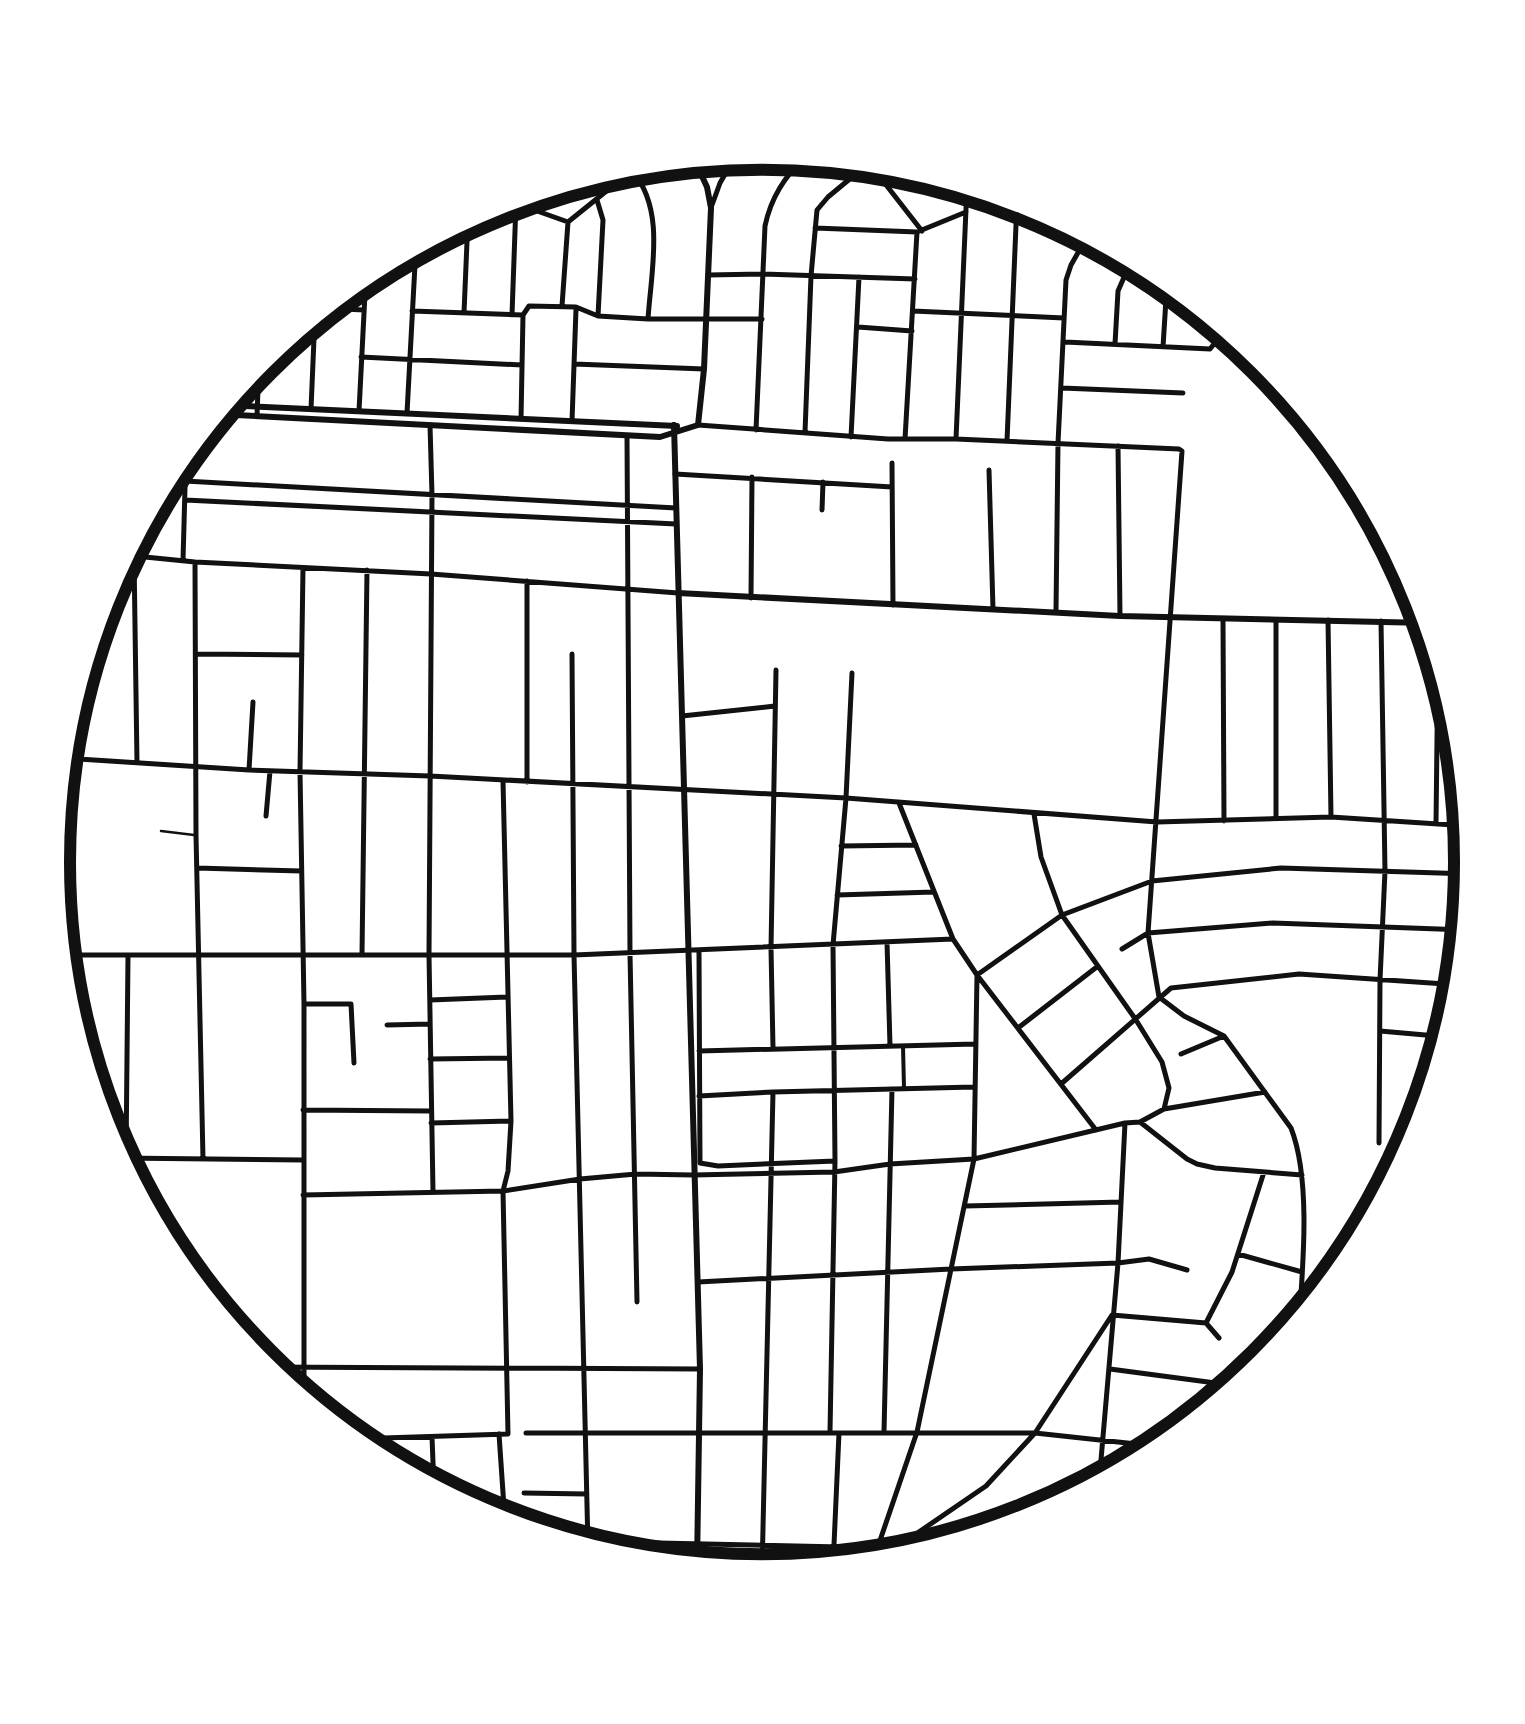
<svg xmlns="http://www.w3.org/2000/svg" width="1525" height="1724" font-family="Poppins,sans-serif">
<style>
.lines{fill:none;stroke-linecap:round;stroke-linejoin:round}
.service{stroke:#111;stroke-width:2.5}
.pedestrian{stroke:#111;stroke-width:4}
.minor{stroke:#111;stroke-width:5}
.tertiary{stroke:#111;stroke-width:6}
.rim{fill:none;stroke:#111;stroke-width:12}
</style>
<rect width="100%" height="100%" fill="#fff"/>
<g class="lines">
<path class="service" d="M161 831 194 835"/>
<path class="pedestrian" d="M903 1046 904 1088"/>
<path class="minor" d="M869 163 922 231
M632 171C666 209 651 271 648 319
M946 179 964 202
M597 200 603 220 598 316
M509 201 568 222
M712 205 720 183 736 155
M568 222 640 164
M815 228 917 232 966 212
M708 275 763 274 915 279
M562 306 568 222
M323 308 364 310
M412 311 523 315
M913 311 1064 318
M464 313 468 218
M512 315 516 203 525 196
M858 327 912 331
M1065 342 1210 349 1214 344 1216 320
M1115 344 1118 291 1132 259
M1163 347 1166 299 1172 284
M361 357 522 365
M574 364 704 369
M1062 388 1183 393
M311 409 315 315
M359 411 366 274
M407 413 416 246
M257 416 259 362
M521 419 523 315 529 306 576 307 598 316 648 319H762
M572 421 576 309
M430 425 432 495 429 955 433 1192
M698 425 888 439H956L1179 449 1182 451 1148 933 1159 997 1184 1016 1224 1036 1291 1128C1311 1179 1303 1266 1299 1322
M756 430 765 226C771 197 785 177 805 156
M805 432 811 276 817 210 828 197 869 163
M627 436 630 954 637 1302
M851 437 859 277
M905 439 917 232
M956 439 967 186
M1007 441 1017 201
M1118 446 1120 616
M892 463 893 605
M989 470 993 609
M675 474 892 487
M185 481 676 508
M185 500 676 524
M822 510 823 482
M125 555 195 562 431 574 678 593
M134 556 137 763
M183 561 186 451
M195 562 196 835 203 1159
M303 568 300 772 304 1004V1400
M751 598 752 477
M1056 611 1058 443 1066 280 1071 265 1088 235
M1223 619 1224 821
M1276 620V817
M1328 620 1331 817
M196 654 302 655
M572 654 574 955 588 1547
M682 716 775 706
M63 758 249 770 430 776 846 798 1157 822 1331 817 1469 826
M81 758 83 668
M249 770 253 702
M527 782V581
M899 803 953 939 977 975 1096 1130
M1034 814 1041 857 1062 915 1136 1020 1162 1062 1169 1088 1164 1109
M266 816 270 771
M1436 824 1438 654
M841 846 916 845
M197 868 301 871
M837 895 934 892
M887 942 890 1046
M1122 949 1148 933 1273 923 1466 930
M699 952 700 1163 718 1166 835 1161
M62 955H574L953 939
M73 955 74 758
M362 955 367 570
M430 1000 507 997
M304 1004H351L354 1063
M387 1025 430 1024
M1018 1028 1098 966
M75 1029 79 955
M1380 1031 1448 1037
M773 1048 771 948 776 670
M699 1051 975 1044
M1181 1054 1224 1036
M430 1059 509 1058
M1061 1084 1171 988 1299 974 1460 985
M699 1096 773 1092 974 1087
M1429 1099 1431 1036
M303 1110 430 1111
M1140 1122 1187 1159 1197 1164 1215 1168 1302 1175
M431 1123 511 1121
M1379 1143 1380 980 1385 871 1381 621
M120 1158 303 1160
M126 1158 128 956
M303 1195 503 1191 580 1179 636 1174 693 1175 834 1172 890 1164 974 1159 1125 1123 1140 1122 1164 1109 1265 1092
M965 1206 1121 1202
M1238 1254 1302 1272
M698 1282 951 1269 1118 1263 1149 1259 1187 1270
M1206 1323 1232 1272 1264 1172
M1206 1323 1219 1338
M264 1367 700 1369
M1110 1369 1238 1386
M830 1432 835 1161 833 945 846 798 852 673
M884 1432 892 1089
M526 1433H1035L1164 1447
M499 1434 505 1522
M432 1437 434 1488
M352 1439 508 1434 503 1191 508 1171 511 1121 503 781
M1099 1483 1118 1263 1125 1123
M524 1493 587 1494
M565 1541 933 1549
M834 1545 839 1433
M897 1547 986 1486 1035 1433 1112 1315 1206 1323
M873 1561 917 1432 974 1159 977 975 1062 915 1152 881 1281 868 1471 874
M762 1572 773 1092"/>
<path class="tertiary" d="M224 405 677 426
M216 414 660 437 698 425 704 369 711 208 707 187 694 159
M674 425 700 1369 697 1566
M678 593 1120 616 1428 623"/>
</g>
<path d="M0 0H1525V1724H0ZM70 862a692 692 0 1 1 1384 0a692 692 0 1 1-1384 0Z" fill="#fff" fill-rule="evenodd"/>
<path class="rim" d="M70 862a692 692 0 1 1 1384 0a692 692 0 1 1-1384 0Z"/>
</svg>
